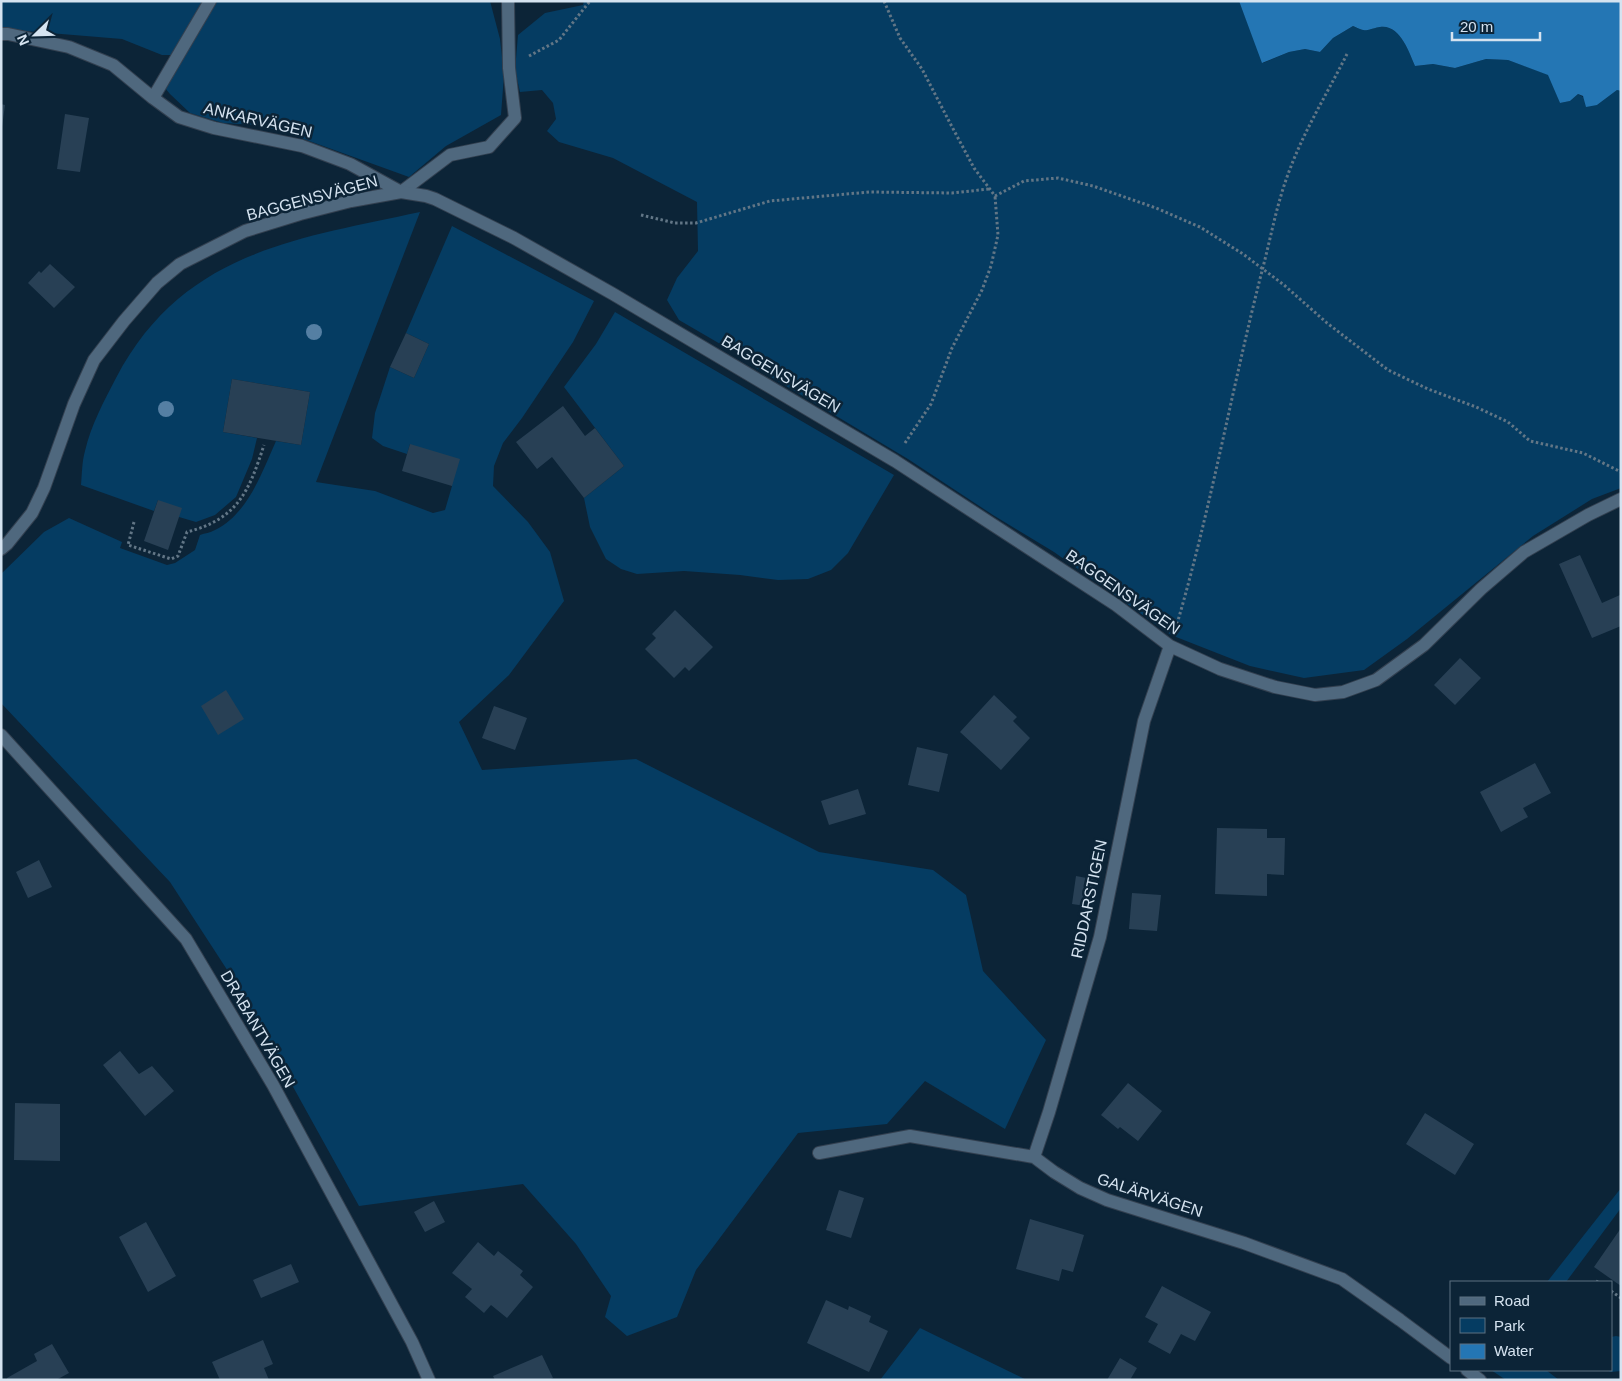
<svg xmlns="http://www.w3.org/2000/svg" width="1622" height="1381" font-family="Arial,sans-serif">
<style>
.green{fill:#053c62}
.water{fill:#2476b4}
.building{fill:#284055}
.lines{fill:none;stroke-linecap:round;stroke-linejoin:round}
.lane-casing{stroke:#334050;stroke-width:14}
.street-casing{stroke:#334050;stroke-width:14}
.path{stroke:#627686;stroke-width:3;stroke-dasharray:2.5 2.5;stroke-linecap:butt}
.lane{stroke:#4f687e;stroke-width:12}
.street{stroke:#4f687e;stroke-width:12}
.tree{fill:#557fa3}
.labels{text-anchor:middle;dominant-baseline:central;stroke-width:5;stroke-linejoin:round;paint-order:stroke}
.street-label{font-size:16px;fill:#d5e3f0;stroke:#0c2437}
</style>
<rect width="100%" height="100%" fill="#0c2437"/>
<path class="green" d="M1 1H204L174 55H162L122 39 1 29Z
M216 1H490L500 39 504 75 501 115 446 146 409 177 290 134 258 125 223 123 190 113 170 94 165 88Z
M584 1H1239L1263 63 1289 52 1305 49 1320 52 1333 38 1353 26C1368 33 1364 30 1380 27 1400 24 1409 52 1415 66L1433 64 1455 68 1486 59 1508 60 1549 75 1560 103 1570 101 1578 94 1597 105 1617 90 1621 91V488L1592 499 1533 536 1407 639 1364 670 1304 678 1250 666 1171 635 1054 552 993 515 908 459 751 365 747 353 722 345 679 320 667 300 677 278 698 251 697 202 613 158 559 142 547 131 556 119 553 103 542 90 520 92 515 70 518 35 545 13 583 5Z
M420 212 316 482 375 491 433 513 445 510 452 486 410 444 407 454 383 446 372 438 375 413 390 367 414 378 429 344 406 333 452 226 594 301 573 342 522 418 503 443 494 466 493 486 528 522 550 552 564 601 509 675 459 722 482 770 636 759 819 852 933 870 966 895 983 971 1046 1040 1005 1129 925 1081 887 1124 798 1133 696 1270 677 1317 627 1336 605 1317 611 1296 576 1244 523 1184 359 1206 235 982 170 882 1 703V574L44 532 69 518 122 542 120 548 167 565 175 563 195 550 200 535C205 533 210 533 215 530 248 514 262 472 276 441L301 445 310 392 232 379 223 432 257 438 252 459 236 497 215 515 196 522 179 517 158 500 154 511 81 485C82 474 82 461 85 451 91 425 104 401 116 378 182 252 295 239 420 212Z
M615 312 894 475 848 553 831 570 808 579 778 580 740 575 684 571 637 574 621 569 606 559 590 527 584 498 624 466 564 387 596 344Z
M1621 1188V1208L1566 1282H1547Z
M920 1328 1027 1380H880Z
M1616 1336 1621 1337V1371L1611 1372 1606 1370H1611V1337Z
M1491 1370H1546L1559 1380H1506Z"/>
<path class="water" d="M1239 1H1621V91L1617 90 1597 105 1586 107 1583 96 1578 94 1570 101 1560 103 1548 75 1508 60 1486 59 1455 68 1433 64 1415 66C1409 52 1400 24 1380 27 1364 30 1368 33 1353 26L1333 38 1320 52 1305 49 1289 52 1262 63Z"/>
<path class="building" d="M1 104 5 105 2 127H1Z
M65 114 89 118 80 172 57 169Z
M50 264 75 287 54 308 28 283 39 271 41 273Z
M406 333 429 344 414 378 390 367Z
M232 379 310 392 301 445 223 432Z
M563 406 585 436 595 428 624 466 584 498 552 457 537 469 516 442Z
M410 444 460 459 452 486 402 471Z
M158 500 182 508 168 550 144 541Z
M1580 555 1602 603 1620 595 1621 597V626L1592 638 1559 564Z
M675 610 713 647 689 671 685 667 674 678 645 649 656 638 652 634Z
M1460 658 1481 678 1455 705 1434 685Z
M226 690 244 719 218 735 201 706Z
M994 695 1017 717 1013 721 1030 738 1001 770 960 732Z
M494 706 527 718 515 750 482 738Z
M917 747 948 754 939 792 908 785Z
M1535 763 1551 793 1523 808 1528 817 1501 832 1480 792Z
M858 789 866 814 829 825 821 801Z
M1217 828 1267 829V838H1285L1284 875 1267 874V896L1215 894Z
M39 860 52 887 28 898 16 872Z
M1076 876 1097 880 1093 907 1072 904Z
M1132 893 1161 895 1157 931 1129 929Z
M120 1051 139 1074 152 1066 174 1091 145 1116 103 1065Z
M1128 1083 1162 1111 1138 1141 1120 1127 1118 1129 1101 1115Z
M15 1103 60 1104V1161L14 1160Z
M1425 1113 1474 1144 1455 1175 1406 1144Z
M839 1190 864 1198 851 1238 826 1230Z
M434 1201 445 1222 425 1232 414 1212Z
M1030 1219 1084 1235 1073 1272 1062 1269 1059 1281 1016 1269Z
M146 1222 176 1276 148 1292 119 1237Z
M1621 1228V1286L1594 1267Z
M478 1242 494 1256 498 1251 523 1271 520 1275 533 1287 507 1318 491 1305 484 1313 465 1297 472 1289 452 1273Z
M291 1264 299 1282 261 1298 253 1280Z
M1162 1286 1211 1312 1195 1341 1181 1334 1170 1354 1148 1342 1158 1324 1145 1317Z
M826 1300 848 1310 849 1306 871 1316 869 1322 888 1331 869 1372 807 1343Z
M263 1340 273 1364 264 1368 269 1380H220L212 1362Z
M52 1344 69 1373 56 1380H7V1378L37 1361 34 1354Z
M542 1355 553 1378 548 1380H495L493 1376Z
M1120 1358 1137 1368 1130 1380H1107Z"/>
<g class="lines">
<defs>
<path id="lane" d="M401 192 450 155 489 147 515 118 509 68 508 1"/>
<path id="street" d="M1 34H8L69 47 113 65 153 98 179 117 214 128 302 146 350 164 401 192
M153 98 210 1
M1 549 7 544 32 513 44 488 74 404 94 360 124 321 157 283 180 264 245 231 300 214 351 201 401 192 426 196 435 199 514 238 613 294 895 461 1116 605 1170 646 1220 669 1275 687 1315 695 1343 692 1376 680 1424 645 1481 589 1524 552 1588 515 1621 499
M1 735 186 939 273 1085 412 1342 429 1380
M819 1153 910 1136 1034 1157 1054 1172 1080 1188 1107 1200 1244 1243 1342 1279 1400 1320 1451 1358
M1034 1157 1049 1112 1100 937 1144 721 1170 646
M1467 1370 1480 1380"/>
</defs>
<use href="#lane" class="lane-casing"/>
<use href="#street" class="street-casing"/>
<path class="path" d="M884 1 900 38 922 69 950 123 974 168 995 196 1024 181 1058 178 1093 186 1156 208 1200 227 1243 254 1284 285 1327 323 1388 370 1428 389 1476 407 1508 422 1530 441 1583 453 1621 472
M529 56 559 40 590 1
M641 215 675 223H696L770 201 869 192 952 193 989 189
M905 443 931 404 952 348 982 290 991 266 998 235 995 196
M134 522 128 545 171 559 178 556 187 532C238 519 249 491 264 445
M1177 624C1211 508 1232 388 1262 271 1271 237 1277 202 1290 169 1305 129 1328 92 1347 54
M1596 1281 1598 1282
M1611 1291 1621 1298"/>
<use href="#lane" class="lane"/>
<use href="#street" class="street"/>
</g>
<g class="tree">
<circle cx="314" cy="332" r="8"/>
<circle cx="166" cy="409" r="8"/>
</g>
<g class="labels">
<g class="street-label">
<text transform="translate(258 120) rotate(13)">ANKARVÄGEN</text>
<text transform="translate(312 198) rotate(-15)">BAGGENSVÄGEN</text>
<text transform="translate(781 374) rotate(31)">BAGGENSVÄGEN</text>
<text transform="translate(1123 592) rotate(35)">BAGGENSVÄGEN</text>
<text transform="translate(1089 899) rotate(-78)">RIDDARSTIGEN</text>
<text transform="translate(258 1029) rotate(60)">DRABANTVÄGEN</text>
<text transform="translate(1150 1195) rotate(18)">GALÄRVÄGEN</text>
</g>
</g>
<rect width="1622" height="1381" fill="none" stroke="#d5e3f0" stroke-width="5"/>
<rect x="1450" y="1281" width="162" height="90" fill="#0c2437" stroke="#5c7081"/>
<rect x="1460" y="1297" width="25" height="8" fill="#4f687e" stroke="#5c7081"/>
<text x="1494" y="1306" font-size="15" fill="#d5e3f0">Road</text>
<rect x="1460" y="1318" width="25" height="15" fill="#053c62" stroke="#5c7081"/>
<text x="1494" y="1331" font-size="15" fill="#d5e3f0">Park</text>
<rect x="1460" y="1344" width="25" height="15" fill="#2476b4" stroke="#5c7081"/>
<text x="1494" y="1356" font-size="15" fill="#d5e3f0">Water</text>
<g transform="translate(35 35) rotate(247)" stroke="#0c2437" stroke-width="4" paint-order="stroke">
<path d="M0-4L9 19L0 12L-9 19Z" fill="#d5e3f0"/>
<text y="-8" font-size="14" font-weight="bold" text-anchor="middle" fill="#d5e3f0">N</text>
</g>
<path d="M1452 32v8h88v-8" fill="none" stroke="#d5e3f0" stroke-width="2.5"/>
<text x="1460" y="32" font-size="15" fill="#d5e3f0" stroke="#0c2437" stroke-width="4" paint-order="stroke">20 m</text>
</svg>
